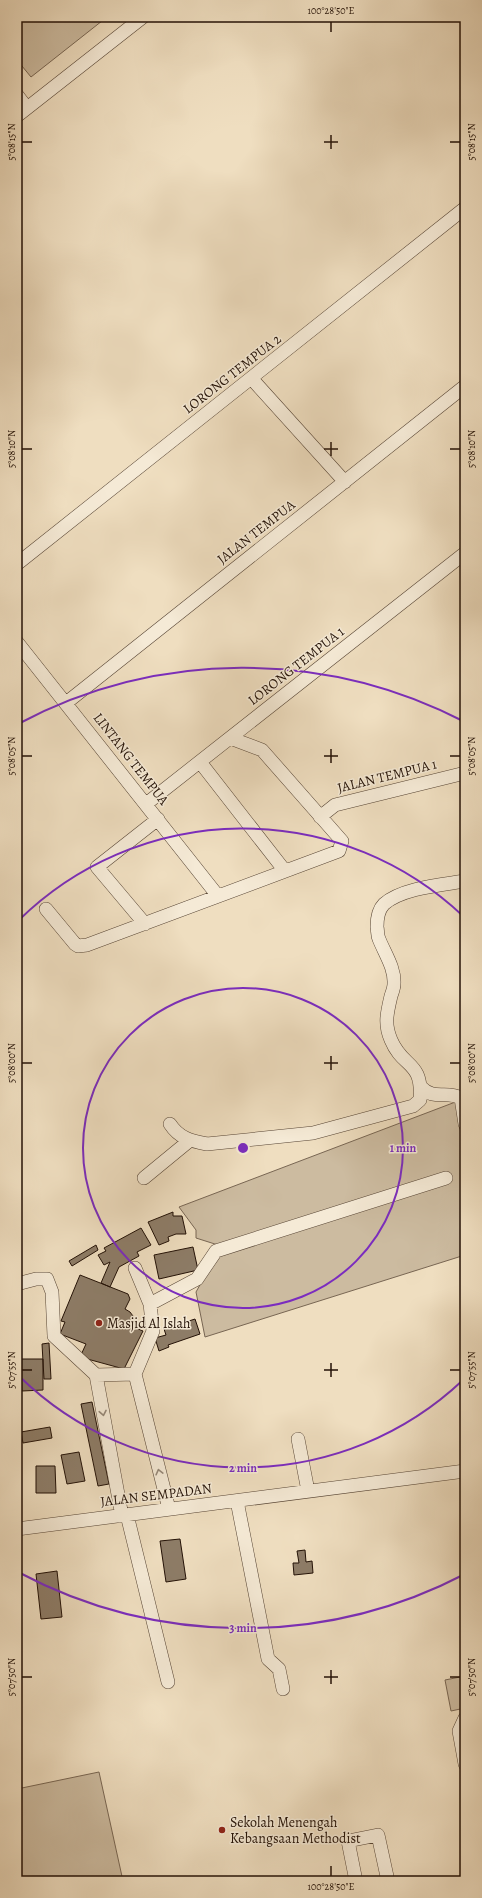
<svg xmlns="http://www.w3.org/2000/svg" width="482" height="1898" font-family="Alegreya,serif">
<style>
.green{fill:#ccbba0;stroke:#786653}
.building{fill:#8d7c67;stroke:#231106}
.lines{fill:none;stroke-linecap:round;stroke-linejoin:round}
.minor-casing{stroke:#564434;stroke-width:14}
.minor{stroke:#f5ead6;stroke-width:13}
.oneway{stroke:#968878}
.ticks{fill:none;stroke:#231106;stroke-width:1.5}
.ring{fill:none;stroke:#7b2cbf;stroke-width:2}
.poi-dot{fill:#8f2418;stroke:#f5ead6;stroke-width:1.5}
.labels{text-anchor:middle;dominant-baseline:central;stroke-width:3;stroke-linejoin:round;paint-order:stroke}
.street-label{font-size:14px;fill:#231106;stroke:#f5ead6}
.poi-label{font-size:14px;fill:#231106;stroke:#f5ead6;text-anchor:start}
.centre{fill:#7b2cbf;stroke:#f5ead6;stroke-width:2}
.ring-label{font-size:12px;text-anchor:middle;font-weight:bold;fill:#7b2cbf;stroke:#f5ead6;stroke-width:3;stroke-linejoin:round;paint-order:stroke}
.neatline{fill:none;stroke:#231106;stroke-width:1.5}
.ticks-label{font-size:10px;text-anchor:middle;fill:#231106}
</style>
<rect width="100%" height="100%" fill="#efdec0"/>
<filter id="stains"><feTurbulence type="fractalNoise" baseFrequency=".005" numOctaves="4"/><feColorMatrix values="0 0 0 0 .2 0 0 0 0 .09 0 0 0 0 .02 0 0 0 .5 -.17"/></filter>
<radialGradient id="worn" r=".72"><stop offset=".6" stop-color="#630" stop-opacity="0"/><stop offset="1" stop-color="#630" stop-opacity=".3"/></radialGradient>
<path class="green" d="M17 17H107L31 77 17 60Z
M458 1101 465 1186V1255L205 1337 196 1292 210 1267 218 1245 196 1238V1230L179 1207Z
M465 1676V1708L451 1711 445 1680Z
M99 1772 123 1881H17V1789Z"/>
<path class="building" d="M173 1212V1216H182L186 1234H176L168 1237 169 1241 159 1245 148 1222Z
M141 1228 151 1245 137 1252 139 1256 119 1267 110 1287 101 1283 110 1262 104 1265 98 1255 106 1251 104 1248Z
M96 1245 98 1250 72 1266 69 1261Z
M193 1247 198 1270 159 1279 154 1255Z
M80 1275 128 1294 130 1299 125 1309 130 1312 133 1316 134 1322 131 1326 143 1331 124 1369 80 1357 86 1344 60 1334 65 1322 61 1321Z
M195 1319 200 1334 168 1345 169 1347 159 1351 155 1338 166 1335 164 1329Z
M49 1343 51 1379H44L42 1344Z
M21 1359H43V1390L22 1391 21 1371H17V1364H21Z
M92 1402 109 1484 98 1486 81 1404Z
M50 1427 52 1438 23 1443 21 1432Z
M79 1452 85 1481 67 1484 61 1455Z
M36 1466H55L56 1493H36Z
M180 1539 186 1579 166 1582 160 1541Z
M305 1550 306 1562 312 1561 313 1573 294 1575 293 1563H299L297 1551Z
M57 1571 62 1617 41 1619 36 1574Z"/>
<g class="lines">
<defs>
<path id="minor" d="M17 95 27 108
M17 116 143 17
M252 379 345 482
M17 564 465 208
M17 642 218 896
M66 703 465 386
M200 762 285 871
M146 804 465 553
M320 817 335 805 465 773
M46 909 75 944 78 946 87 945 339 851 342 841 262 750 230 738
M145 924 97 867 158 819
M421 1087C434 1101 446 1090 461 1098L465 1124
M170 1124C179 1138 191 1141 207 1144L313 1133 413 1106 420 1100C423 1060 403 1069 391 1040 384 1024 387 1013 391 996 392 993 394 988 394 984 395 968 385 954 379 939 377 935 378 931 377 927 377 919 378 910 384 904 402 888 441 885 465 881
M144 1178 189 1141
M135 1268 150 1304 153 1331 135 1374 169 1509
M17 1284 36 1279H47L52 1292 54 1336 96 1375 135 1374
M150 1304 197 1279 216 1251 446 1178
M96 1375 122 1516
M298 1439 308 1491
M237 1501 268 1659 279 1669 283 1689
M127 1515 168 1682
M17 1529 465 1471
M465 1718 459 1731 465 1764
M356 1881 348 1841 378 1835 388 1881"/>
</defs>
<use href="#minor" class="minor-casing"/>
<use href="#minor" class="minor"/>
</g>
<defs><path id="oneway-chevron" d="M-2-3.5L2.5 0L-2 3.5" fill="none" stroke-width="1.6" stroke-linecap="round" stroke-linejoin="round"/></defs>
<g class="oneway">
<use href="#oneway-chevron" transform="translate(103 1413) rotate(79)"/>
<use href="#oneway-chevron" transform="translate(159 1472) rotate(-104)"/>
</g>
<path class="ticks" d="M331 22V32M331 135V149M22 142H32M324 142H338M450 142H460M331 442V456M22 449H32M324 449H338M450 449H460M331 749V763M22 756H32M324 756H338M450 756H460M331 1056V1070M22 1063H32M324 1063H338M450 1063H460M331 1363V1377M22 1370H32M324 1370H338M450 1370H460M331 1670V1684M22 1677H32M324 1677H338M450 1677H460M331 1866V1876"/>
<g class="ring">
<circle cx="243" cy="1148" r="160"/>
<path d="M463 1380A320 320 0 0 1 19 1376M19 920A320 320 0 0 1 463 916"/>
<path d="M465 1574A480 480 0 0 1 18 1572M18 724A480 480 0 0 1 465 722"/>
</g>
<g class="poi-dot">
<circle cx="99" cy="1323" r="4"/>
<circle cx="222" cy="1830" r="4"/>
</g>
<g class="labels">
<g class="street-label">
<text transform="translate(232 374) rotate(-38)">LORONG TEMPUA 2</text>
<text transform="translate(256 532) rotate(-38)">JALAN TEMPUA</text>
<text transform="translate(296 666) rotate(-38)">LORONG TEMPUA 1</text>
<text transform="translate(131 759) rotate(52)">LINTANG TEMPUA</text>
<text transform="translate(387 776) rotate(-14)">JALAN TEMPUA 1</text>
<text transform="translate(156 1495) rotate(-7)">JALAN SEMPADAN</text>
</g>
<g class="poi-label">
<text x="107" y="1323">Masjid Al Islah</text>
<text x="230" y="1822">Sekolah Menengah<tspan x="230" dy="16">Kebangsaan Methodist</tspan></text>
</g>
</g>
<circle cx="243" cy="1148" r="6" class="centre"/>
<g class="ring-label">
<text x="403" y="1152">1 min</text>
<text x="243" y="1472">2 min</text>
<text x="243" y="1632">3 min</text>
</g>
<rect width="482" height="1898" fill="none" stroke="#efdec0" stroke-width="44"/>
<rect x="22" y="22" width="438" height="1854" class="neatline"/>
<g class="ticks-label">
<text x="331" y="14">100°28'50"E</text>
<text transform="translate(11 142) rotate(-90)" y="4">5°08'15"N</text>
<text transform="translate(471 142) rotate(-90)" y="4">5°08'15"N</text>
<text transform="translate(11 449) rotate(-90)" y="4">5°08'10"N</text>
<text transform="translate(471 449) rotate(-90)" y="4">5°08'10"N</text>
<text transform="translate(11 756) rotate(-90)" y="4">5°08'05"N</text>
<text transform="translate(471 756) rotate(-90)" y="4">5°08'05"N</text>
<text transform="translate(11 1063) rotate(-90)" y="4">5°08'00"N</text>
<text transform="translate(471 1063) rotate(-90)" y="4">5°08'00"N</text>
<text transform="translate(11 1370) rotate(-90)" y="4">5°07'55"N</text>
<text transform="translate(471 1370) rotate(-90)" y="4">5°07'55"N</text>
<text transform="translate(11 1677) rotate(-90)" y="4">5°07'50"N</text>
<text transform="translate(471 1677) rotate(-90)" y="4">5°07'50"N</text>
<text x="331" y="1890">100°28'50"E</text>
</g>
<rect width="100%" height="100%" filter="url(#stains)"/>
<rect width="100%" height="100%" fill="url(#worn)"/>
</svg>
